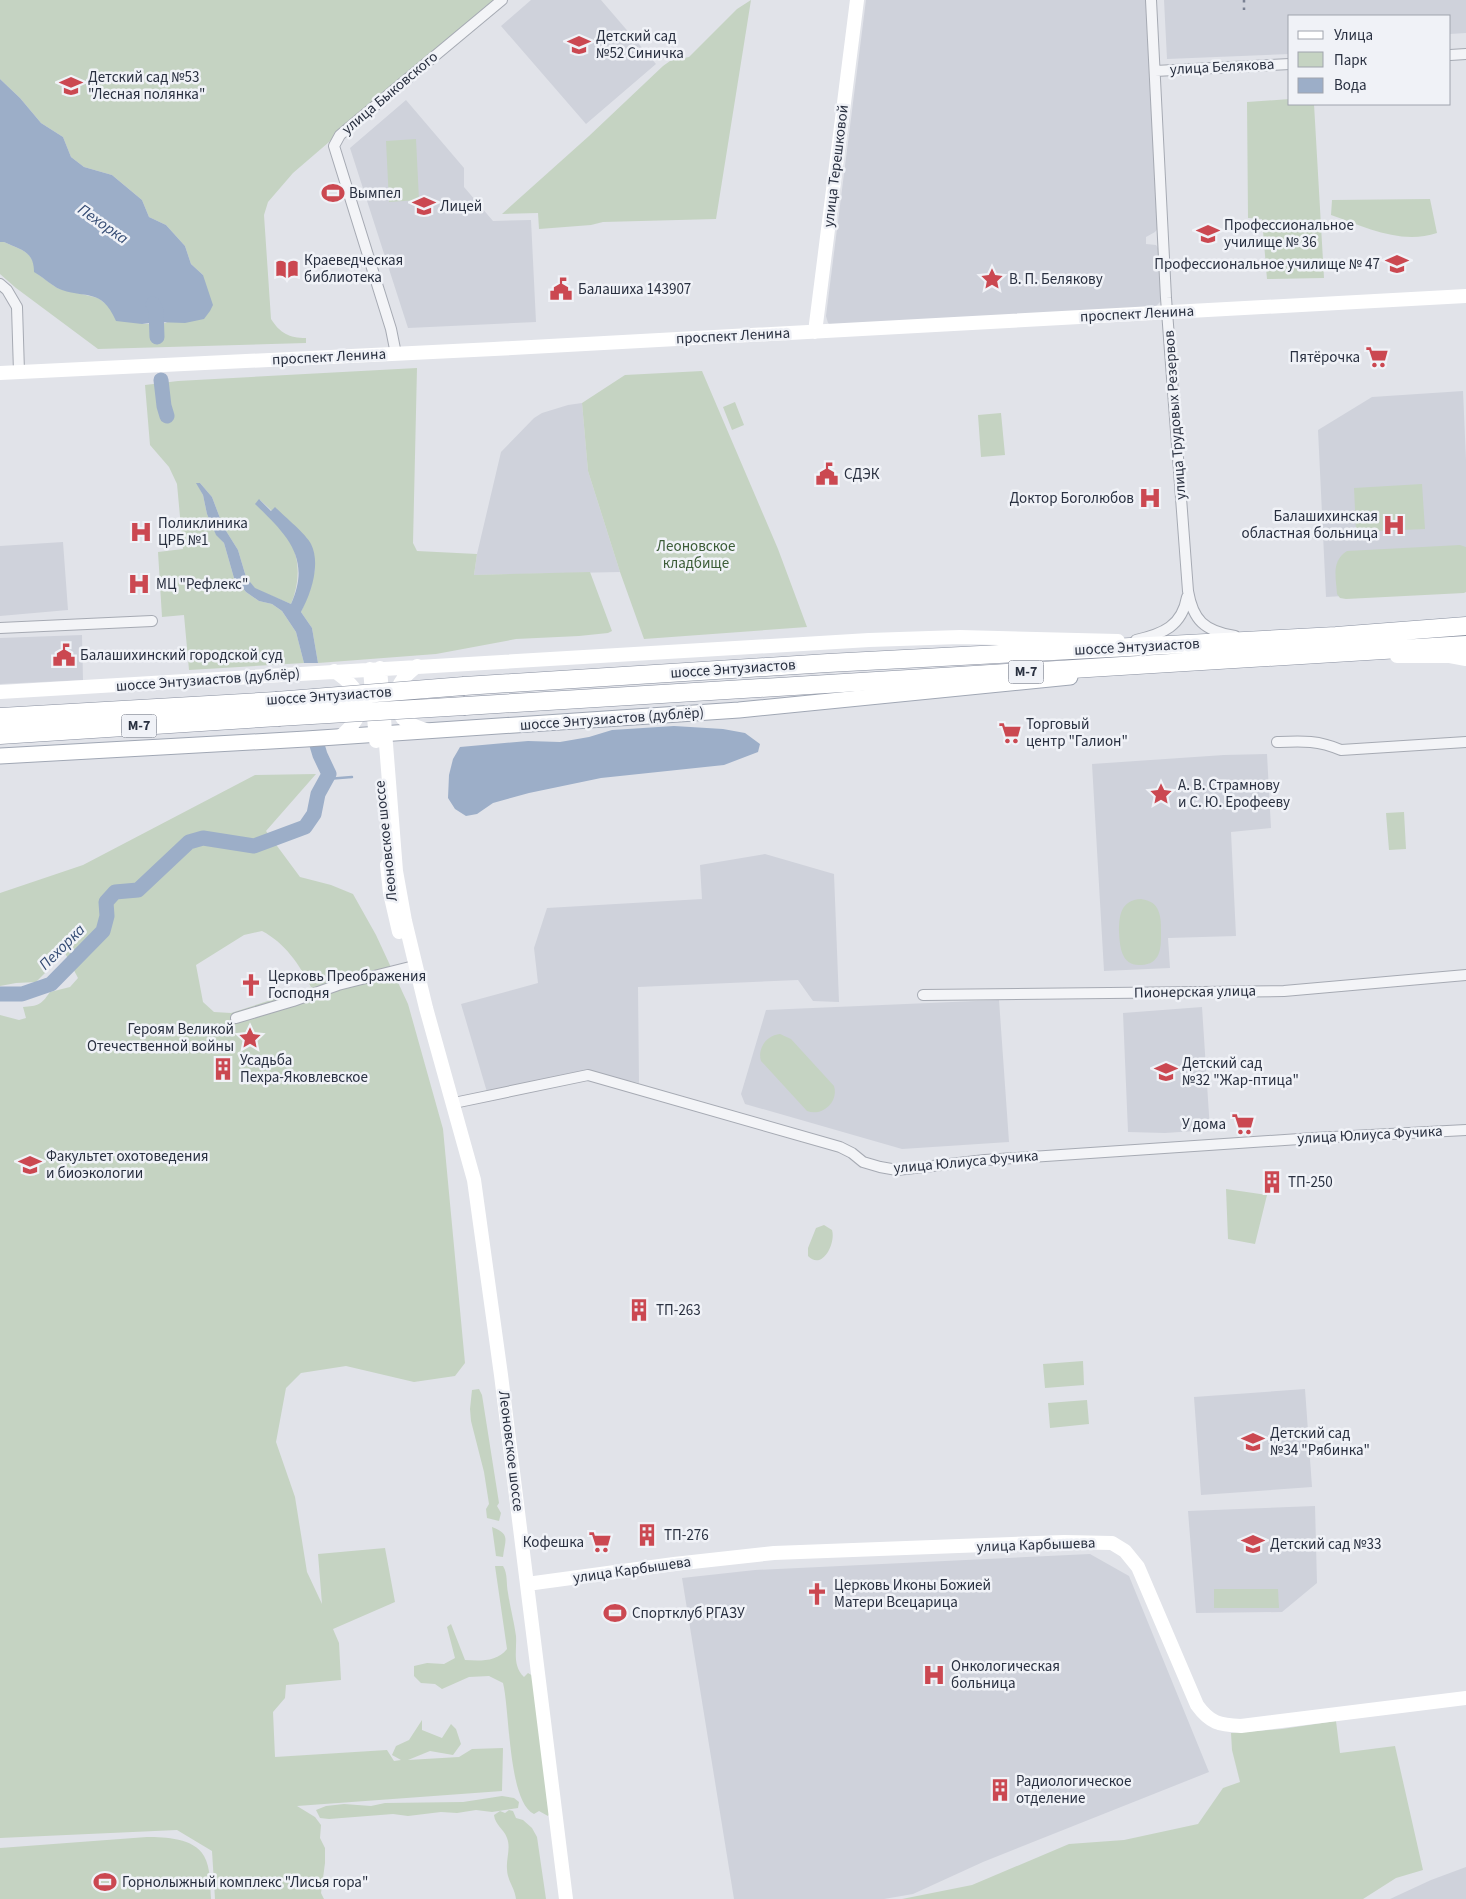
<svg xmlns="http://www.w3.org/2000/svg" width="1466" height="1899" font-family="'Source Sans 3',sans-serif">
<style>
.built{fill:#cfd2db}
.green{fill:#c5d3c2;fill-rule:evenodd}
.water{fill:#9caec8}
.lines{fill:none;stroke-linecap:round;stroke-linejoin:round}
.stream{stroke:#9caec8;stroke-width:2.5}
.river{stroke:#9caec8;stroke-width:15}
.street-casing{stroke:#a6aab3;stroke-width:12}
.primary-casing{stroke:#a0a7b4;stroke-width:17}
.highway-casing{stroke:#888f9f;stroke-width:19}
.street{stroke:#f3f4f7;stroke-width:10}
.secondary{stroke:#fff;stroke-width:14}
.primary{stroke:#fff;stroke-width:15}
.highway{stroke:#fff;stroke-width:18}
.rail{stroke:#7a8192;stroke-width:2.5;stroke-dasharray:2.5 5;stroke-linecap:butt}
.highway-bridge-casing{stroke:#888f9f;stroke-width:19;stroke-linecap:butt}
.highway-bridge{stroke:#fff;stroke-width:18}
.labels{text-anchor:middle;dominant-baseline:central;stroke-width:5;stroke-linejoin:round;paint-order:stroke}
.shield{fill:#f0f2f7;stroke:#656a77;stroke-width:1}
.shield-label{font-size:14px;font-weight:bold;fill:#293040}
.poi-label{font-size:15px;fill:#293040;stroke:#f0f2f7;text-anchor:start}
.street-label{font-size:15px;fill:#293040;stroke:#f0f2f7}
.park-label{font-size:15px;fill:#3b5c37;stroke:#f0f2f7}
.water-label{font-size:16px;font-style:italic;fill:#344b73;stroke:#f0f2f7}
</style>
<rect width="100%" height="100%" fill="#e1e3e9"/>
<path class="built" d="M531 0H601L656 64 586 124 501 26Z
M866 0H1146L1159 227 1155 232 1146 237V244L1156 245 1160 251 1162 293 1160 302 1154 308 834 327 828 323 826 316Z
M1164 0H1466V33L1450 34V16H1290V54L1167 59Z
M406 100 464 168V187L493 221 531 220 536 322 408 328 350 148Z
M1463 391 1466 460V589L1326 597 1318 430 1372 397Z
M582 403 588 471 620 572 474 575 477 554 501 452 534 418 542 413 568 405Z
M63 542 68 610 0 616V546Z
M82 635 83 680 0 684V638Z
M1267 754 1271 828 1231 832 1236 936 1168 938 1170 968 1104 971 1092 764 1224 755Z
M765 854 834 874 839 1002 813 1001 798 980 638 987 639 1083 586 1072 487 1092 461 1004 538 983 534 948 547 908 702 899 700 865Z
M999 1000 1009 1142 902 1149 745 1104 741 1094 766 1010Z
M1202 1007 1210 1130 1165 1133 1128 1132 1123 1013Z
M1305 1389 1312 1487 1201 1495 1194 1397Z
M1315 1506 1317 1583 1282 1612 1196 1613 1188 1511Z
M1090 1554 1129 1576 1209 1772 983 1862 913 1894 884 1899H734L682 1578 755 1570Z
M1466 1867V1899H1390L1431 1880Z"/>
<path class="green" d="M0 0H494L293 173 268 202 264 215 271 319C280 333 289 338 306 338V343L98 349 16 288 0 274V242H4C21 250 34 251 35 272L57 288 98 298 111 308 142 324 166 323 203 275 191 264 185 246 166 225 149 217 142 200 112 175 84 167 71 157 63 137 41 123 20 98 0 79Z
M751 0 716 219 603 222 591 225 539 229 538 213 502 214 589 136 663 66 670 61 689 57 737 9Z
M1290 99V104H1314L1324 278 1267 279 1262 219 1248 218 1247 102Z
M416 139 419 200 389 202 386 141Z
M1430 199 1437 233C1401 245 1365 227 1331 215L1332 200Z
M417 368 413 543 417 551 477 554 474 575 590 572 612 631 608 633 579 636 516 639 436 654 318 663 312 628 301 612 310 590 315 569 275 508 272 511 260 500 256 503C264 513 274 522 283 531 301 552 301 580 291 604L255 589 246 577 238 550 223 526 212 497 200 483H197L203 495 207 514 216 534 224 543 234 578 246 592 259 601 272 604 282 611 296 632 304 663 189 670 184 615 162 617 158 552 183 549 177 484 169 467 150 445 145 385 178 381Z
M702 371 778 549 807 627 644 639 620 572 588 471 582 403 625 375Z
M735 402 744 425 732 430 723 407Z
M1001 413 1005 455 981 457 978 415Z
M1422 484 1425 529 1356 532 1354 488Z
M1460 545 1466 547V592L1464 593 1346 599 1340 598 1337 594C1336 577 1331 561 1347 551Z
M316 774 266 831 300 877 331 885 353 894 376 935 408 1004 443 1129 465 1363 455 1376 414 1382 346 1366 301 1373 286 1388 276 1442 295 1497 307 1572 322 1604 318 1554 385 1548 395 1602 333 1629 339 1643 341 1680 286 1685 285 1698 273 1712 275 1757 387 1750 394 1761 401 1760 392 1755 396 1746 409 1740 422 1720V1730L442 1738 451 1724 456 1729 461 1744 453 1755 430 1751 408 1760 459 1757 472 1749 503 1748 502 1791 297 1806 315 1817 321 1825 320 1838 325 1848V1863L321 1893 324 1899H215L212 1851 177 1830 0 1838V1015L19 1020 26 1018 23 1007C38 1006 41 1005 50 992L70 987 78 978 65 953 36 982 16 983 0 986V893L83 865 255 775ZM262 931C285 943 299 964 311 987L231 1013 214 1012 203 1002 196 965 244 935Z
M1404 812 1406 849 1389 850 1386 813Z
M1141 899C1147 900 1154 902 1157 908 1161 915 1161 923 1161 931 1161 946 1162 964 1141 965 1121 966 1120 947 1119 932 1119 915 1121 900 1141 899Z
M780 1034 791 1039 834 1086C839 1102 822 1117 807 1111L761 1061C757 1048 767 1035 780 1034Z
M1226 1189 1267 1195 1255 1244 1228 1239Z
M824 1225 832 1230C836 1242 823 1271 808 1256V1248L816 1228Z
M1083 1361 1084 1385 1045 1388 1043 1364Z
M479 1389 482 1395 499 1503 497 1506 501 1513 499 1521 487 1518 486 1509 489 1504 484 1472 471 1421 470 1409 472 1390Z
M1087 1400 1089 1424 1050 1428 1048 1403Z
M492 1527C511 1534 505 1540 503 1557L496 1556Z
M495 1566H503C508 1574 506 1583 508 1593 510 1607 514 1621 516 1636 517 1651 512 1665 524 1677L528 1673 533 1676 551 1811 548 1816 539 1811 534 1814C508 1802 510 1711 503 1683L489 1676 469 1677 442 1689 435 1684 421 1683 414 1676V1666L427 1663 444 1664 455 1658 447 1627 451 1624 465 1660C480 1661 497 1662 507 1649Z
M1214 1589H1278L1279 1608H1214Z
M1336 1721 1340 1753 1395 1746 1423 1870 1396 1878 1363 1899H902L972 1885 1069 1844 1124 1840 1198 1824 1223 1788 1240 1782 1232 1750 1231 1733 1282 1729Z
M502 1796 514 1798 519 1802 518 1808 492 1812 476 1810 457 1813 441 1812 408 1816 393 1814 329 1819 320 1818 316 1810 326 1806 344 1804 371 1806 385 1803 463 1802Z
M509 1810 513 1811 516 1818 523 1820 532 1828 537 1837 546 1899H516C515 1888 507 1880 507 1869 506 1859 511 1848 507 1838 504 1829 495 1825 494 1815L500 1811 505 1813Z
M147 1837C165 1837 194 1838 204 1856 211 1868 210 1886 211 1899H0V1848Z"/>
<path class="water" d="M0 79 20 98 41 123 63 137 71 157 84 167 112 175 142 200 149 217 166 225 185 246 191 264 203 275 213 305 210 311 204 319 185 323 156 322 142 324 116 321C101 286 84 300 57 288 52 285 41 276 34 272 34 251 21 250 4 242H0Z
M196 483H200L212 497 223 526 238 550 246 577 255 588 291 604C312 558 286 534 255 504L259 499 271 511 275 507C284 516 306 534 311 544 321 564 311 594 301 612L312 628 318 663H304L296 632 282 611 272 604 259 601 246 592 234 578 224 543 216 535 207 514 203 495Z
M674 726 723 729 745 733 760 744 758 752 724 765 601 778 529 793 493 803 477 814 466 816 455 809 448 798 449 775 453 759 460 747 528 741 560 742 589 737 612 730Z"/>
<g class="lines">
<path class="stream" d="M327 779 352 777"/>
<path class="river" d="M153 304 156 310 157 337
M161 380 164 406 167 416
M0 994H22L51 984 103 931 107 916 106 902 115 892 138 890 189 842 203 838 254 846 305 827 314 814 318 794 329 774 320 755 317 745"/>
<defs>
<path id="street" d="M1151 0 1166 298 1188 591C1193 620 1204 631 1235 636
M1450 55 1466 54
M1155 71 1290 64
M0 284 7 290 17 307 19 372
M396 354 391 329 334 146 340 135 502 0
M0 628 152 621
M1136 640C1163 634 1182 626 1187 597
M1277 742C1302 741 1318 740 1341 750L1466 742
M923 995 1284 991 1466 975
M236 1018 293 1001 338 985 410 967
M454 1103 588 1075 840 1147 852 1153 863 1162 880 1167 897 1170 985 1160 1314 1138 1466 1130"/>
<path id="primary" d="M0 756 306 739 739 710 1070 677"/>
<path id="highway" d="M464 686 828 663 1336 636 1466 626
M465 706 1466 645
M0 717 276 701
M0 735 278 717"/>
</defs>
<use href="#street" class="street-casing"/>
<use href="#primary" class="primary-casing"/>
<use href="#highway" class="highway-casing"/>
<use href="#street" class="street"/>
<path class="secondary" d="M815 332 857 0
M0 373 494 349 1466 296
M1397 656H1450L1466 659
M417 666C412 670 407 674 403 679 393 692 394 713 407 722 413 726 422 729 429 731
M380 668 396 871 405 921 426 1008 474 1180 501 1375 566 1899
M370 669 376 741
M334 671C366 692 370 712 340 737
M0 692 869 640 960 637 1118 641
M387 865 390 893 399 932
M527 1584 674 1564 774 1553 1064 1542 1112 1543 1125 1551 1138 1567 1197 1705C1210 1723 1219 1725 1241 1726L1466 1698"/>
<use href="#primary" class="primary"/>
<use href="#highway" class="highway"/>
<path class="rail" d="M1244 0V14"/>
<defs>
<path id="highway-bridge" d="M276 701 464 686
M278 717 465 706"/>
</defs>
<use href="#highway-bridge" class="highway-bridge-casing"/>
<use href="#highway-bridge" class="highway-bridge"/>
</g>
<defs>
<symbol id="school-bare" viewBox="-9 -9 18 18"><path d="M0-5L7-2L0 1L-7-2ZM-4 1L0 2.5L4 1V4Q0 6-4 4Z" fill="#cb4851" stroke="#f0f2f7" stroke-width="2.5" paint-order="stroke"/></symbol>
<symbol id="stadium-bare" viewBox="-9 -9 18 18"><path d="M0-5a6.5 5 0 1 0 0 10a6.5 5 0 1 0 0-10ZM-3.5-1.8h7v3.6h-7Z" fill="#cb4851" stroke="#f0f2f7" stroke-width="2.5" paint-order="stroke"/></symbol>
<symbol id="university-bare" viewBox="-9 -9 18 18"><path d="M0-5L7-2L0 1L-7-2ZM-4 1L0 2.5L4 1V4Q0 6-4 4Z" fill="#cb4851" stroke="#f0f2f7" stroke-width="2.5" paint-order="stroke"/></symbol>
<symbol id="library-bare" viewBox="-9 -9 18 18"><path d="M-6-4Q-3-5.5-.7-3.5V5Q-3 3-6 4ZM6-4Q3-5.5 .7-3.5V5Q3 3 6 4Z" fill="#cb4851" stroke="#f0f2f7" stroke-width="2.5" paint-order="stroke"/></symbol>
<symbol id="sight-bare" viewBox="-9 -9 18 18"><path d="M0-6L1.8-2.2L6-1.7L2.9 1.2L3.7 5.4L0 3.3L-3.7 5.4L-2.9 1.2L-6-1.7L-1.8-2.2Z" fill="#cb4851" stroke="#f0f2f7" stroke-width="2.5" paint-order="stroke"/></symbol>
<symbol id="civic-bare" viewBox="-9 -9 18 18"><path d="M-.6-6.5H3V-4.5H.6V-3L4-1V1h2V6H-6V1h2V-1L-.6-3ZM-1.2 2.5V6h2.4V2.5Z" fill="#cb4851" stroke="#f0f2f7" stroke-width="2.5" paint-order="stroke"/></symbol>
<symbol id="supermarket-bare" viewBox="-9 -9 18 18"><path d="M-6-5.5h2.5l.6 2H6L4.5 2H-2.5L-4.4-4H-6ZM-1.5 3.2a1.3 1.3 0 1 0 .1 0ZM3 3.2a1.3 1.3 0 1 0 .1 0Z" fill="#cb4851" stroke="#f0f2f7" stroke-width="2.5" paint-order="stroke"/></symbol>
<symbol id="hospital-bare" viewBox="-9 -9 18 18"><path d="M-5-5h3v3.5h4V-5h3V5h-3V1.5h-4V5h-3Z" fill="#cb4851" stroke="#f0f2f7" stroke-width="2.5" paint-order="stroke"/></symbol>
<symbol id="church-bare" viewBox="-9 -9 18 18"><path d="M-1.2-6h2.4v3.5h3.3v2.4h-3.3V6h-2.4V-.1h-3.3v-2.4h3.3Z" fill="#cb4851" stroke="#f0f2f7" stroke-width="2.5" paint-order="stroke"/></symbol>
<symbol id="building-bare" viewBox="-9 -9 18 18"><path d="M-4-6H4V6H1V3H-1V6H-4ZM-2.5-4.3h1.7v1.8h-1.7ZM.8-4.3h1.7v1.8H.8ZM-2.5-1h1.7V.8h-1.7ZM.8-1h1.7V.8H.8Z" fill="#cb4851" stroke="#f0f2f7" stroke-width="2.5" paint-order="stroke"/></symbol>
</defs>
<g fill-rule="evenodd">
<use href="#school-bare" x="563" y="29" width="32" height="32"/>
<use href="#school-bare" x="55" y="70" width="32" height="32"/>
<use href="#stadium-bare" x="317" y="177" width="32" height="32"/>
<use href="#school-bare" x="408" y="190" width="32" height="32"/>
<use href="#university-bare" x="1192" y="218" width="32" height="32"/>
<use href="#university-bare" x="1381" y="248" width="32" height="32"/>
<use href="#library-bare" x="271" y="253" width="32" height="32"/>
<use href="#sight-bare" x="976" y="263" width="32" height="32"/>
<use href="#civic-bare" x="545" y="273" width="32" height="32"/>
<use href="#supermarket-bare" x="1361" y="341" width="32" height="32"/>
<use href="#civic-bare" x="811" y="458" width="32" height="32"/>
<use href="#hospital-bare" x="1134" y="482" width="32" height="32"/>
<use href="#hospital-bare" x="1378" y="509" width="32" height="32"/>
<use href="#hospital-bare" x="125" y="516" width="32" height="32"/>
<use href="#hospital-bare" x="123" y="568" width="32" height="32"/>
<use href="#civic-bare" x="48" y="639" width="32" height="32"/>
<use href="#supermarket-bare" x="994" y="717" width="32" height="32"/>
<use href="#sight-bare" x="1145" y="778" width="32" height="32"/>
<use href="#church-bare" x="235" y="969" width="32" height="32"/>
<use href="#sight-bare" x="234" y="1022" width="32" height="32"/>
<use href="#building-bare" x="207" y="1053" width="32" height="32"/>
<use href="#school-bare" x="1150" y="1056" width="32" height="32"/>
<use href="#supermarket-bare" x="1227" y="1108" width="32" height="32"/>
<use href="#university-bare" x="14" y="1149" width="32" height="32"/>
<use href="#building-bare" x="1256" y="1166" width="32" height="32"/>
<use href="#building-bare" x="623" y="1294" width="32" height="32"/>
<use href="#school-bare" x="1237" y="1426" width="32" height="32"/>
<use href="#building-bare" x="631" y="1519" width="32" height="32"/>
<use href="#supermarket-bare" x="584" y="1526" width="32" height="32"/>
<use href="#school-bare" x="1237" y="1528" width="32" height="32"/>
<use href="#church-bare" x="801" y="1578" width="32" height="32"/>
<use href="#stadium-bare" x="599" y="1597" width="32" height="32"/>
<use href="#hospital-bare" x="918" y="1659" width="32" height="32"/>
<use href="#building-bare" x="984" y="1774" width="32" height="32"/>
<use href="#stadium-bare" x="89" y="1866" width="32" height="32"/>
</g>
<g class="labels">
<g class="shield">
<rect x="1008.5" y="660.5" width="35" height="23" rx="4"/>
<rect x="121.5" y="714.5" width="35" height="23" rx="4"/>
</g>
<g class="shield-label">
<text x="1026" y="672">М-7</text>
<text x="139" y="726">М-7</text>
</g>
<g class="poi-label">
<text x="596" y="36">Детский сад<tspan x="596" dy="17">№52 Синичка</tspan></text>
<text x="88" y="77">Детский сад №53<tspan x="88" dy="17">"Лесная полянка"</tspan></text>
<text x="349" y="193">Вымпел</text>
<text x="440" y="206">Лицей</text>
<text x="1224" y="225">Профессиональное<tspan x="1224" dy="17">училище № 36</tspan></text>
<text x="304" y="260">Краеведческая<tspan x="304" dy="17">библиотека</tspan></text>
<text x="1380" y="264" text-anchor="end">Профессиональное училище № 47</text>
<text x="1009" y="279">В. П. Белякову</text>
<text x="578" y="289">Балашиха 143907</text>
<text x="1360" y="357" text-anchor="end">Пятёрочка</text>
<text x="844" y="474">СДЭК</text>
<text x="1134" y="498" text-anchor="end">Доктор Боголюбов</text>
<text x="1378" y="516" text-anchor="end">Балашихинская<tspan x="1378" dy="17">областная больница</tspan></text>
<text x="158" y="523">Поликлиника<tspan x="158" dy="17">ЦРБ №1</tspan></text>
<text x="156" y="584">МЦ "Рефлекс"</text>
<text x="80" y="655">Балашихинский городской суд</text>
<text x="1026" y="724">Торговый<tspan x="1026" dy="17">центр "Галион"</tspan></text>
<text x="1178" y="785">А. В. Страмнову<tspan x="1178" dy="17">и С. Ю. Ерофееву</tspan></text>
<text x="268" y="976">Церковь Преображения<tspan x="268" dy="17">Господня</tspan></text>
<text x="234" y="1029" text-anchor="end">Героям Великой<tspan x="234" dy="17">Отечественной войны</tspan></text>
<text x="240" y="1060">Усадьба<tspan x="240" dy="17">Пехра-Яковлевское</tspan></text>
<text x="1182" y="1063">Детский сад<tspan x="1182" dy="17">№32 "Жар-птица"</tspan></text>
<text x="1226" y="1124" text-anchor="end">У дома</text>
<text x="46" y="1156">Факультет охотоведения<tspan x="46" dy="17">и биоэкологии</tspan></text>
<text x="1288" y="1182">ТП-250</text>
<text x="656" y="1310">ТП-263</text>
<text x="1270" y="1433">Детский сад<tspan x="1270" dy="17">№34 "Рябинка"</tspan></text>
<text x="664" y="1535">ТП-276</text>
<text x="584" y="1542" text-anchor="end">Кофешка</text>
<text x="1270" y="1544">Детский сад №33</text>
<text x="834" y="1585">Церковь Иконы Божией<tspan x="834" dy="17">Матери Всецарица</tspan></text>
<text x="632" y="1613">Спортклуб РГАЗУ</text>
<text x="951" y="1666">Онкологическая<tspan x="951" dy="17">больница</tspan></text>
<text x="1016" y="1781">Радиологическое<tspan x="1016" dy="17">отделение</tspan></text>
<text x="122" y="1882">Горнолыжный комплекс "Лисья гора"</text>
</g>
<g class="street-label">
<text transform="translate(1222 67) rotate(-3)">улица Белякова</text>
<text transform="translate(390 93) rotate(-40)">улица Быковского</text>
<text transform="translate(836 166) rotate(-83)">улица Терешковой</text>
<text transform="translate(1137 314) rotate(-3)">проспект Ленина</text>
<text transform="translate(733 336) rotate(-3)">проспект Ленина</text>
<text transform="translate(329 357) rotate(-3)">проспект Ленина</text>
<text transform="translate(1175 415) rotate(-94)">улица Трудовых Резервов</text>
<text transform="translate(1137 647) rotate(-3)">шоссе Энтузиастов</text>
<text transform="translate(733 669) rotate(-4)">шоссе Энтузиастов</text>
<text transform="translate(208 680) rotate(-4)">шоссе Энтузиастов (дублёр)</text>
<text transform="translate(329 696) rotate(-4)">шоссе Энтузиастов</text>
<text transform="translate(612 719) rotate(-4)">шоссе Энтузиастов (дублёр)</text>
<text transform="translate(386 841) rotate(-96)">Леоновское шоссе</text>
<text transform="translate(1195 992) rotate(-1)">Пионерская улица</text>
<text transform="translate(1370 1135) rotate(-3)">улица Юлиуса Фучика</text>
<text transform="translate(966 1162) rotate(-5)">улица Юлиуса Фучика</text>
<text transform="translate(511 1451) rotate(83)">Леоновское шоссе</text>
<text transform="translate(1036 1545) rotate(-2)">улица Карбышева</text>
<text transform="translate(632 1570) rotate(-8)">улица Карбышева</text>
</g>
<g class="park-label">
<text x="696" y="546">Леоновское<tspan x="696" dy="17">кладбище</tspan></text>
</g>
<g class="water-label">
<text transform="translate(103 224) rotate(35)">Пехорка</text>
<text transform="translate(62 947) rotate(-45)">Пехорка</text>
</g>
</g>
<rect x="1288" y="15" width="162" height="90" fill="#f0f2f7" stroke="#a0a4ae"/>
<rect x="1298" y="31" width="25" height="8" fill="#ffffff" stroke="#a0a4ae"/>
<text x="1334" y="40" font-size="15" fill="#293040">Улица</text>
<rect x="1298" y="52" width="25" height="15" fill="#c5d3c2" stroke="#a0a4ae"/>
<text x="1334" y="65" font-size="15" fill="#293040">Парк</text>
<rect x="1298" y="78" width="25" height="15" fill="#9caec8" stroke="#a0a4ae"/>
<text x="1334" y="90" font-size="15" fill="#293040">Вода</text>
</svg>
